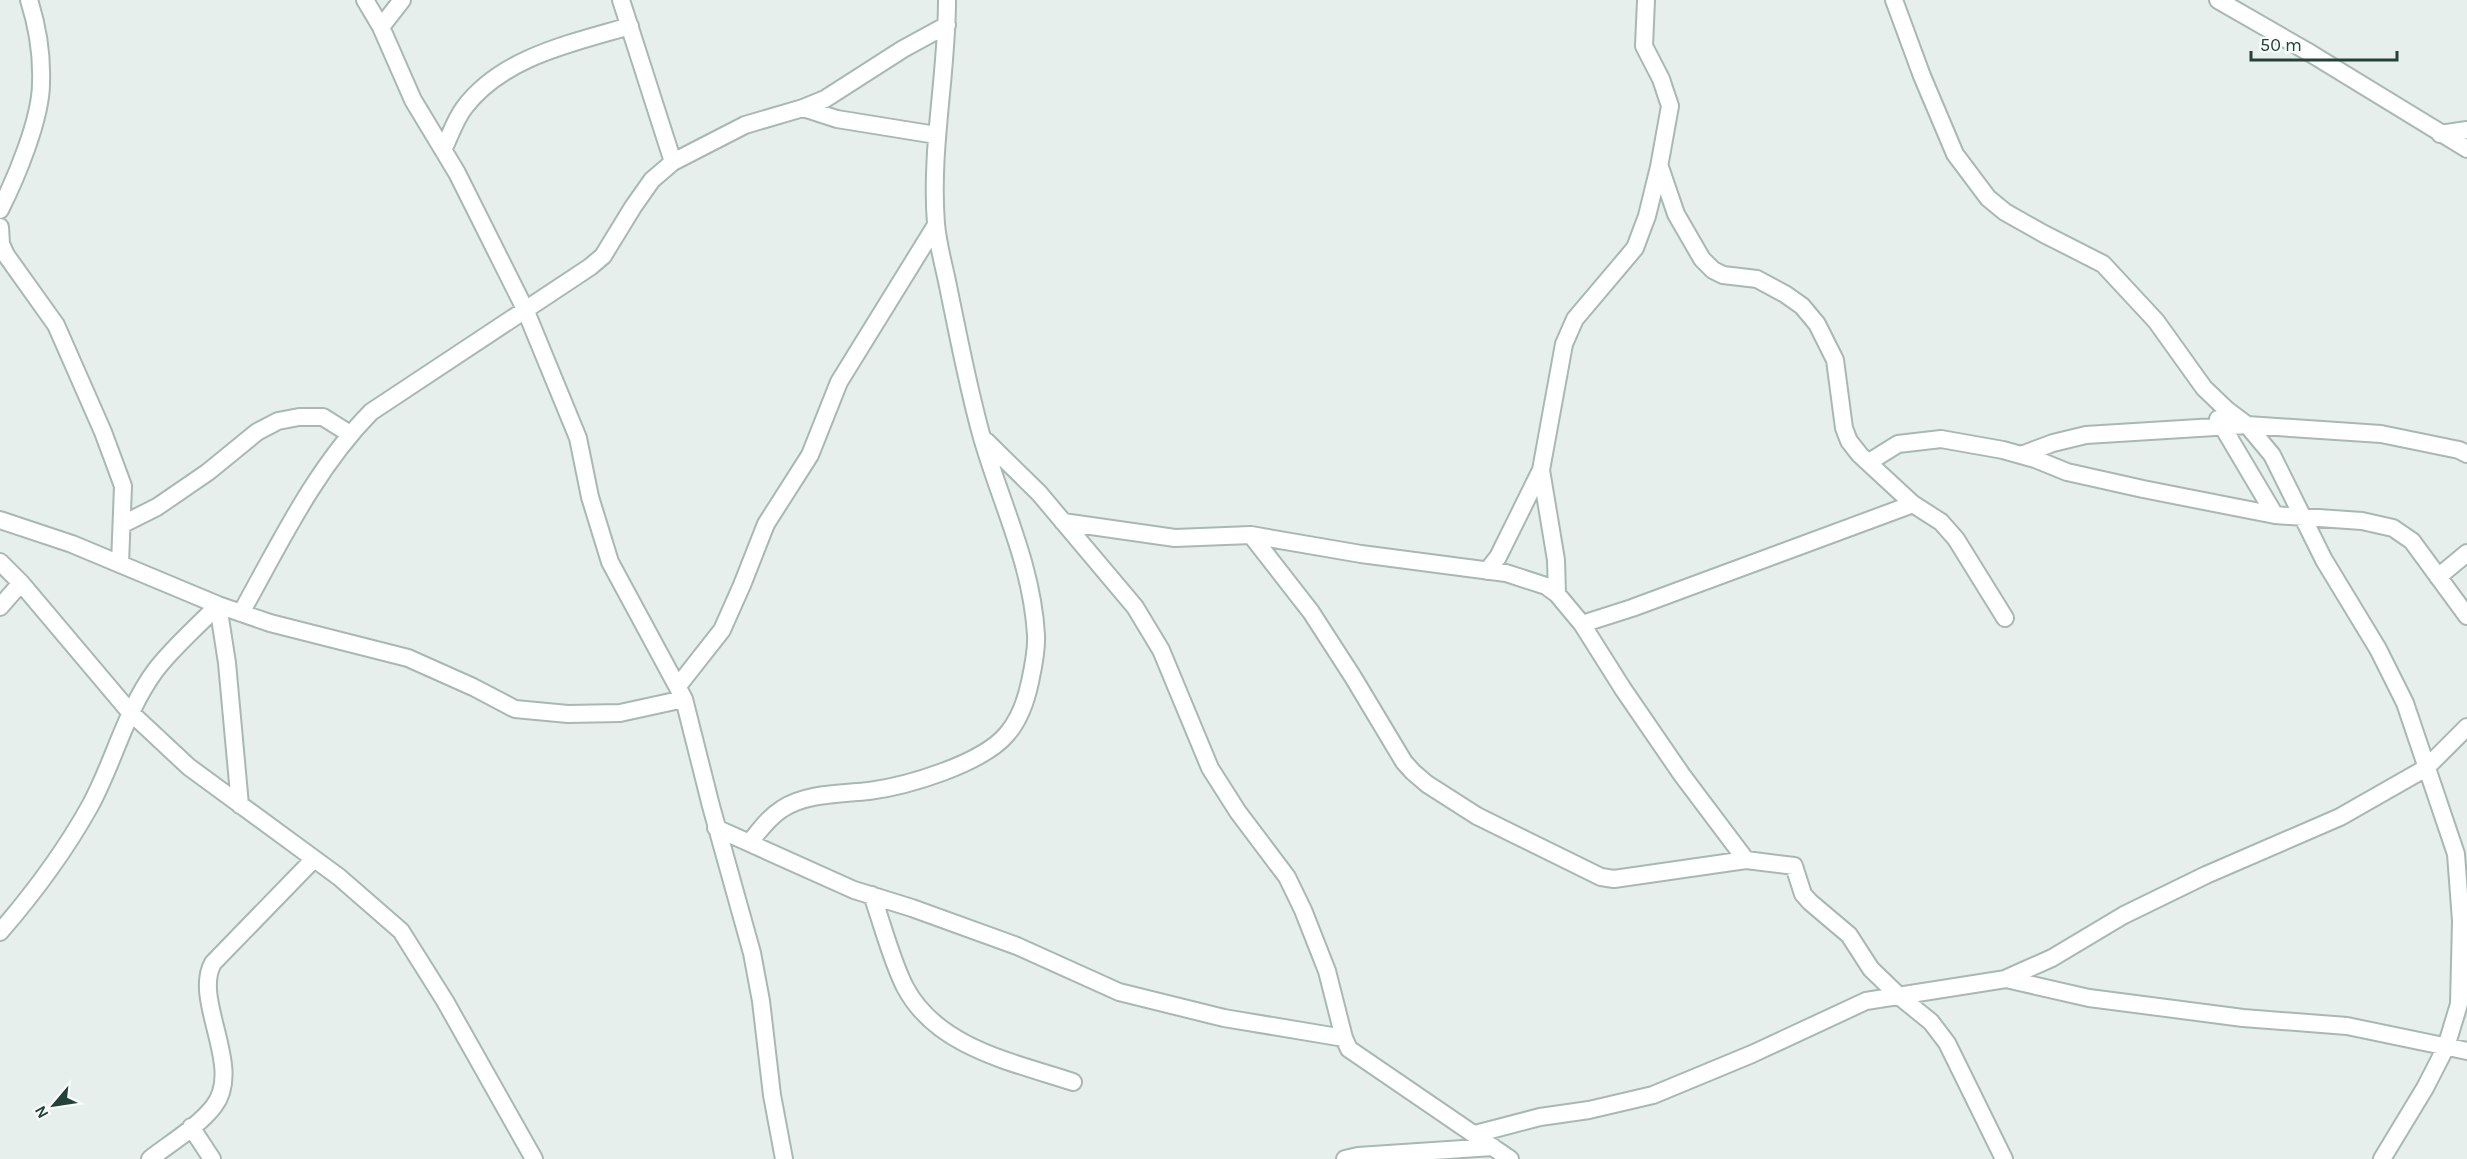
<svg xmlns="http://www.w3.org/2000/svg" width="2467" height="1159" font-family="Karla,sans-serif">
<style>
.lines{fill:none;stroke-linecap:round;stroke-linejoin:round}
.street-casing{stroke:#a8b8b2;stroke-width:20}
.street{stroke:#fff;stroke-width:16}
</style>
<rect width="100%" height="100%" fill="#e6efeb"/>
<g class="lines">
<defs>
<path id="street" d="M365 0 381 27 413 100 457 173 525 309 578 438 590 497 610 562 684 699 711 806 752 953 761 1001 772 1095 784 1159
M621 0 673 162
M1894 0 1922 76 1955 154 1988 198 2005 212 2044 234 2103 264 2156 321 2204 388 2227 410 2247 425 2272 455 2324 560 2378 649 2405 703 2456 854 2461 921 2459 1004 2446 1047 2425 1088 2382 1159
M2218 0 2310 53 2467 149
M381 27 402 0
M803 108 837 119 936 135
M2440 134 2467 130
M443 150C450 136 455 120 464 108 502 57 572 43 630 26
M1660 167 1676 214 1702 259 1713 270 1723 275 1757 279 1785 294 1802 306 1817 324 1835 360 1844 428 1849 441 1860 455 1913 504 1941 522 1956 539 2005 618
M0 210C16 178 41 119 41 83 42 56 37 25 29 0
M0 227 1 244 6 255 56 325 103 432 123 486 120 564
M2218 419 2275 515
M986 441 1039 493 1135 607 1161 650 1210 768 1238 812 1287 877 1303 910 1327 971 1344 1038 1349 1049 1510 1159
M2021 455 2053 443 2086 435 2247 425 2381 434 2459 450 2467 454
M1869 462 1898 444 1941 439 2003 450 2035 459 2067 472 2143 489 2275 515 2362 521 2393 528 2412 541 2467 616
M1541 470 1556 560 1557 594
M0 520 72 544 218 605 270 623 408 658 473 687 515 709 568 714 620 713 684 699
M1063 522 1175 538 1251 535 1361 554 1506 573 1546 586 1557 594 1582 624 1623 689 1682 775 1746 860
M123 524 157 507 208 472 257 432 278 421 299 417H323L350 434
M1251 535 1311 612 1353 677 1404 762 1413 772 1427 784 1477 816 1601 877 1614 879 1746 860 1794 866 1803 894 1810 902 1849 935 1871 969 1899 996 1931 1022 1947 1043 2004 1159
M0 562 21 583 129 711 189 767 339 877 401 931 445 1001 534 1159
M1487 571 1498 557 1541 470 1564 344 1575 319 1635 248 1647 216 1659 167 1670 106 1661 79 1644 46 1646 0
M2438 577 2467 553
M218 605 227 663 240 805
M0 607 21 583
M241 613C280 543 315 469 371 412L590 267 603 256 633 207 652 180 673 162 745 125 803 108 825 99 903 49 947 25
M1582 624 1632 608 1913 504
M678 686 722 630 742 585 766 524 810 455 839 382 936 225
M716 828 854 890 912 908 1017 946 1119 992 1224 1018 1344 1038
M750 842C760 830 769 817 782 809 806 793 842 794 869 791 907 786 982 764 1007 734 1020 719 1026 701 1030 682 1033 668 1037 650 1036 635 1032 563 1000 502 981 434 968 387 959 339 949 291 945 269 938 247 936 224 930 149 947 75 947 0
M872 895C882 923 892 962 905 987 937 1048 1013 1062 1073 1082
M0 932C32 895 66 849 90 806 114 762 125 712 155 671 173 647 198 626 218 605
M2007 978 2052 958 2124 915 2206 875 2340 817 2426 768 2467 727
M191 1127 212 1159
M1475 1134 1540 1117 1589 1110 1653 1095 1752 1054 1866 1001 2006 979 2089 998 2243 1018 2347 1026 2467 1051
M150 1159C169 1144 199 1126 214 1106 244 1067 192 1000 213 963L314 859
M1345 1159 1358 1156 1493 1147"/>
</defs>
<use href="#street" class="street-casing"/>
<use href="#street" class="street"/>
</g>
<g transform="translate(54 1105) rotate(241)" stroke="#f7fbf9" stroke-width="4.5" paint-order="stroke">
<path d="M0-4.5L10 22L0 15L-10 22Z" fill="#24423a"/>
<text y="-9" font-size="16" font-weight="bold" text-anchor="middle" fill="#24423a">N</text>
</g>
<path d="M2251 51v9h146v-9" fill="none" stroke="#24423a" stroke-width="3"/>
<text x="2260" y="51" font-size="18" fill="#24423a" stroke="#f7fbf9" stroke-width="4.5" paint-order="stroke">50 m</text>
</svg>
